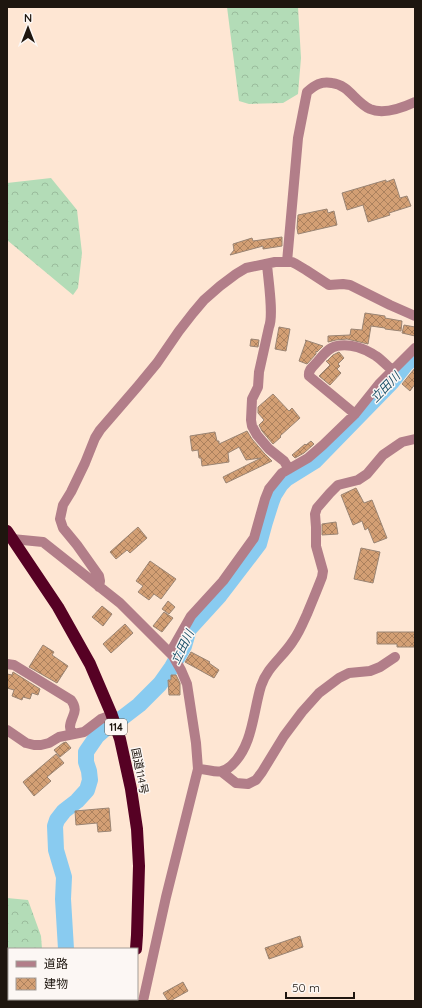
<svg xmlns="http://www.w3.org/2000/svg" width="422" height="1008" font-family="Quicksand,'Noto Sans JP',sans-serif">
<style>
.forest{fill:url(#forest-crowns)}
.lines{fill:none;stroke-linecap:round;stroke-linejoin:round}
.river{stroke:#89cbf0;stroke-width:16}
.building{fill:url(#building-cross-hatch);stroke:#9a8473}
.minor{stroke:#b27e89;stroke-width:10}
.highway{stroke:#560124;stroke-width:12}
.labels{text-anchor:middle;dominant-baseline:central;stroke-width:3;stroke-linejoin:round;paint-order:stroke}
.shield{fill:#fcf7f4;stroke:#615a54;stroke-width:1}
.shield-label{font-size:10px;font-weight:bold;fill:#1e160f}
.street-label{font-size:11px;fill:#1e160f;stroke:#fcf7f4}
.water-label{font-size:12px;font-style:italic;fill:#1b4f68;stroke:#fcf7f4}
</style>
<defs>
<pattern id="forest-crowns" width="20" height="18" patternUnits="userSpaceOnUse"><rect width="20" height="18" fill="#b3dcb7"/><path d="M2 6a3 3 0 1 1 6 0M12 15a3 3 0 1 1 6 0" fill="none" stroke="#9abc9c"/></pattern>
<pattern id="building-cross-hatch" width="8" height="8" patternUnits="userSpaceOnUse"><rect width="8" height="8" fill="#d39f74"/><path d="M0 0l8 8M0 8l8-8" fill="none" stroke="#ab815e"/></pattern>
</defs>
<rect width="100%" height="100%" fill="#fee6d3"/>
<path class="forest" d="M227 7H298L301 58 298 94 283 103 249 104 239 101Z
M51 178 77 210 82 253 78 288 73 295 7 240V183Z
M7 898 28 900 41 936 42 949H9V999H43V1001H7Z"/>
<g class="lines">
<path class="river" d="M66 949 63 899 64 877 56 850 55 826 57 820 64 811 77 801 87 790 90 780 89 771 86 762V752L97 736 105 729 122 718 139 705 160 684 172 667 184 646 189 629 220 595 259 544 265 522 271 503 274 495 281 484 286 479 315 461 391 383 406 364 415 356
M80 999 81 1001"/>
</g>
<path class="building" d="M394 179 400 198 407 196 411 206 389 213 390 215 368 222 363 205 347 210 342 193 386 180V182Z
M327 209 328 213 334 211 337 225 298 234 297 228 298 215Z
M282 237V246L263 249V246L230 255 234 250 233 244 252 238 253 241Z
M365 313 385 316V318L402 321 401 331 385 329V328L371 326 368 344 347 339 336 340 328 342V336L350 335 351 329 362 330Z
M404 325 415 327V336L402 333Z
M279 327 290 329 286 351 275 349Z
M251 339 259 340 258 347 250 346Z
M305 340 323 346 317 352 316 351V354L307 364 299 361 306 341Z
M339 352 344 358 338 364 340 366 337 369 341 373 330 385 319 376 330 365 326 361H327L333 355Z
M415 368V384L410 391 402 384Z
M273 394 289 411 292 408 300 418 280 436 281 437 273 444 262 431 259 425 264 420 258 413V407Z
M247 431 252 439 264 453 272 461 226 483 223 477 261 458 246 460 239 447 228 453 229 462 202 466 201 458H199L198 450 192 451 190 436 215 432 217 441H219V444Z
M311 441 314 444 304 453 295 458 292 455 305 444 306 445Z
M356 488 364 503 372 500 387 538 374 543 368 528 365 530 362 521 353 525 341 495Z
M336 522 338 534 322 535V524Z
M138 527 147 538 130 553 127 550 116 559 110 552Z
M361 548 380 552 373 583 354 579Z
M150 561 176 579 161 599 154 594 149 600 138 592 143 586 136 581Z
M168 601 175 607 169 614 162 609Z
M102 606 112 614 103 626 92 617Z
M164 612 173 618 162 632 153 626Z
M125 624 133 633 111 653 103 644Z
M377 632H415V647H397V644H377Z
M43 645 54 652 52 655 68 666 57 683 29 667Z
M191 652 210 662 209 663 219 670 214 678 185 662Z
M13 672 40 689 38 695 32 693 30 699 23 697 22 700 12 696 14 690 7 688V674L12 675Z
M171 675H176L180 683V695H169L168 680H171Z
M66 742 71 748 60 757 54 750 63 743Z
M56 754 64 763 47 777 51 781 34 796 23 782Z
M109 808 111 831 98 832 97 823 76 825 75 811Z
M300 936 303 947 269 959 265 948Z
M183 982 188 991 170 1001H168L163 993Z"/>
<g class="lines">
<path class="minor" d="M287 262 298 138 307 92C315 85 321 81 332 83 349 85 355 102 370 109 384 115 402 108 415 102
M267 264C268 279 274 315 269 327L259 372 258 387 252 399 251 420 252 426 257 435 269 449 284 461 289 469
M355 414 309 376C308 369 314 366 318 361 323 355 329 347 337 346 350 343 366 349 376 356 382 360 387 366 392 370
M12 539 43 542 120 603 173 656 181 670 187 684 196 743 198 769 166 897 143 1001
M99 587 100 581 99 576 77 545 63 528 60 519 63 505 71 492 85 463 95 438 100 430 138 386 157 363 179 331 193 313 204 300 220 286 236 274 246 268 275 262H292L296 264 306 270 329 285 343 284 350 285 390 305 415 316
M170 653 191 616 223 581 254 538 265 499 269 489 282 473 308 458 323 445 355 414 379 384 415 348
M7 664 14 665 71 700C80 712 70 717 70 727 70 729 72 733 72 734
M7 730 26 743 34 745H41L49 743 59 737 84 732 101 719 112 715
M198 769C212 769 219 777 232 765 253 745 253 712 261 686 267 667 283 657 293 641 299 633 303 623 307 614 312 602 317 590 322 577L323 571 316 546V527L315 514 317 508 330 493 338 485 358 480 367 474 383 455 402 442 415 439
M222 772 236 783 248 784 256 780 262 772 284 736 302 712 319 693 339 678 349 673 370 671 380 667 395 657"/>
<path class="highway" d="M7 531 58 607 90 664 111 713 120 739 131 789 137 829 139 866 137 935 136 949
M128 1001 129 999"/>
</g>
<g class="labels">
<rect class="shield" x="105" y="719" width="22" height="16" rx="3"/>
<g class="shield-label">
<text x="116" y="727">114</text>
</g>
<g class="street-label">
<text transform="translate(140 771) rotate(79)">国道114号</text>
</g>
<g class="water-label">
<text transform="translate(385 387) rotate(-46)">立田川</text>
<text transform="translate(182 647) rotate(-64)">立田川</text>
</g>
</g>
<rect width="422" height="1008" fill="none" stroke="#1e160f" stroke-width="16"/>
<rect x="8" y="948" width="130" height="52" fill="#fcf7f4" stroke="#a39d98"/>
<rect x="16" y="961" width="20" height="6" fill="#b27e89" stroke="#a39d98"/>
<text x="44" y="968" font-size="12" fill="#1e160f">道路</text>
<rect x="16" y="978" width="20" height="12" fill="url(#building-cross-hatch)" stroke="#a39d98"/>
<text x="44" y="988" font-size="12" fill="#1e160f">建物</text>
<g transform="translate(28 28)" stroke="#fcf7f4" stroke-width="3" paint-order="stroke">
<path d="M0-3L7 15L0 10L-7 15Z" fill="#1e160f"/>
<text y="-6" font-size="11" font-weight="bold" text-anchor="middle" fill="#1e160f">N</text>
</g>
<path d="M286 992v6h68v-6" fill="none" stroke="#1e160f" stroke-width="2"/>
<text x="292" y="992" font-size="12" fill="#1e160f" stroke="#fcf7f4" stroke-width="3" paint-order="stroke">50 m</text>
</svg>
